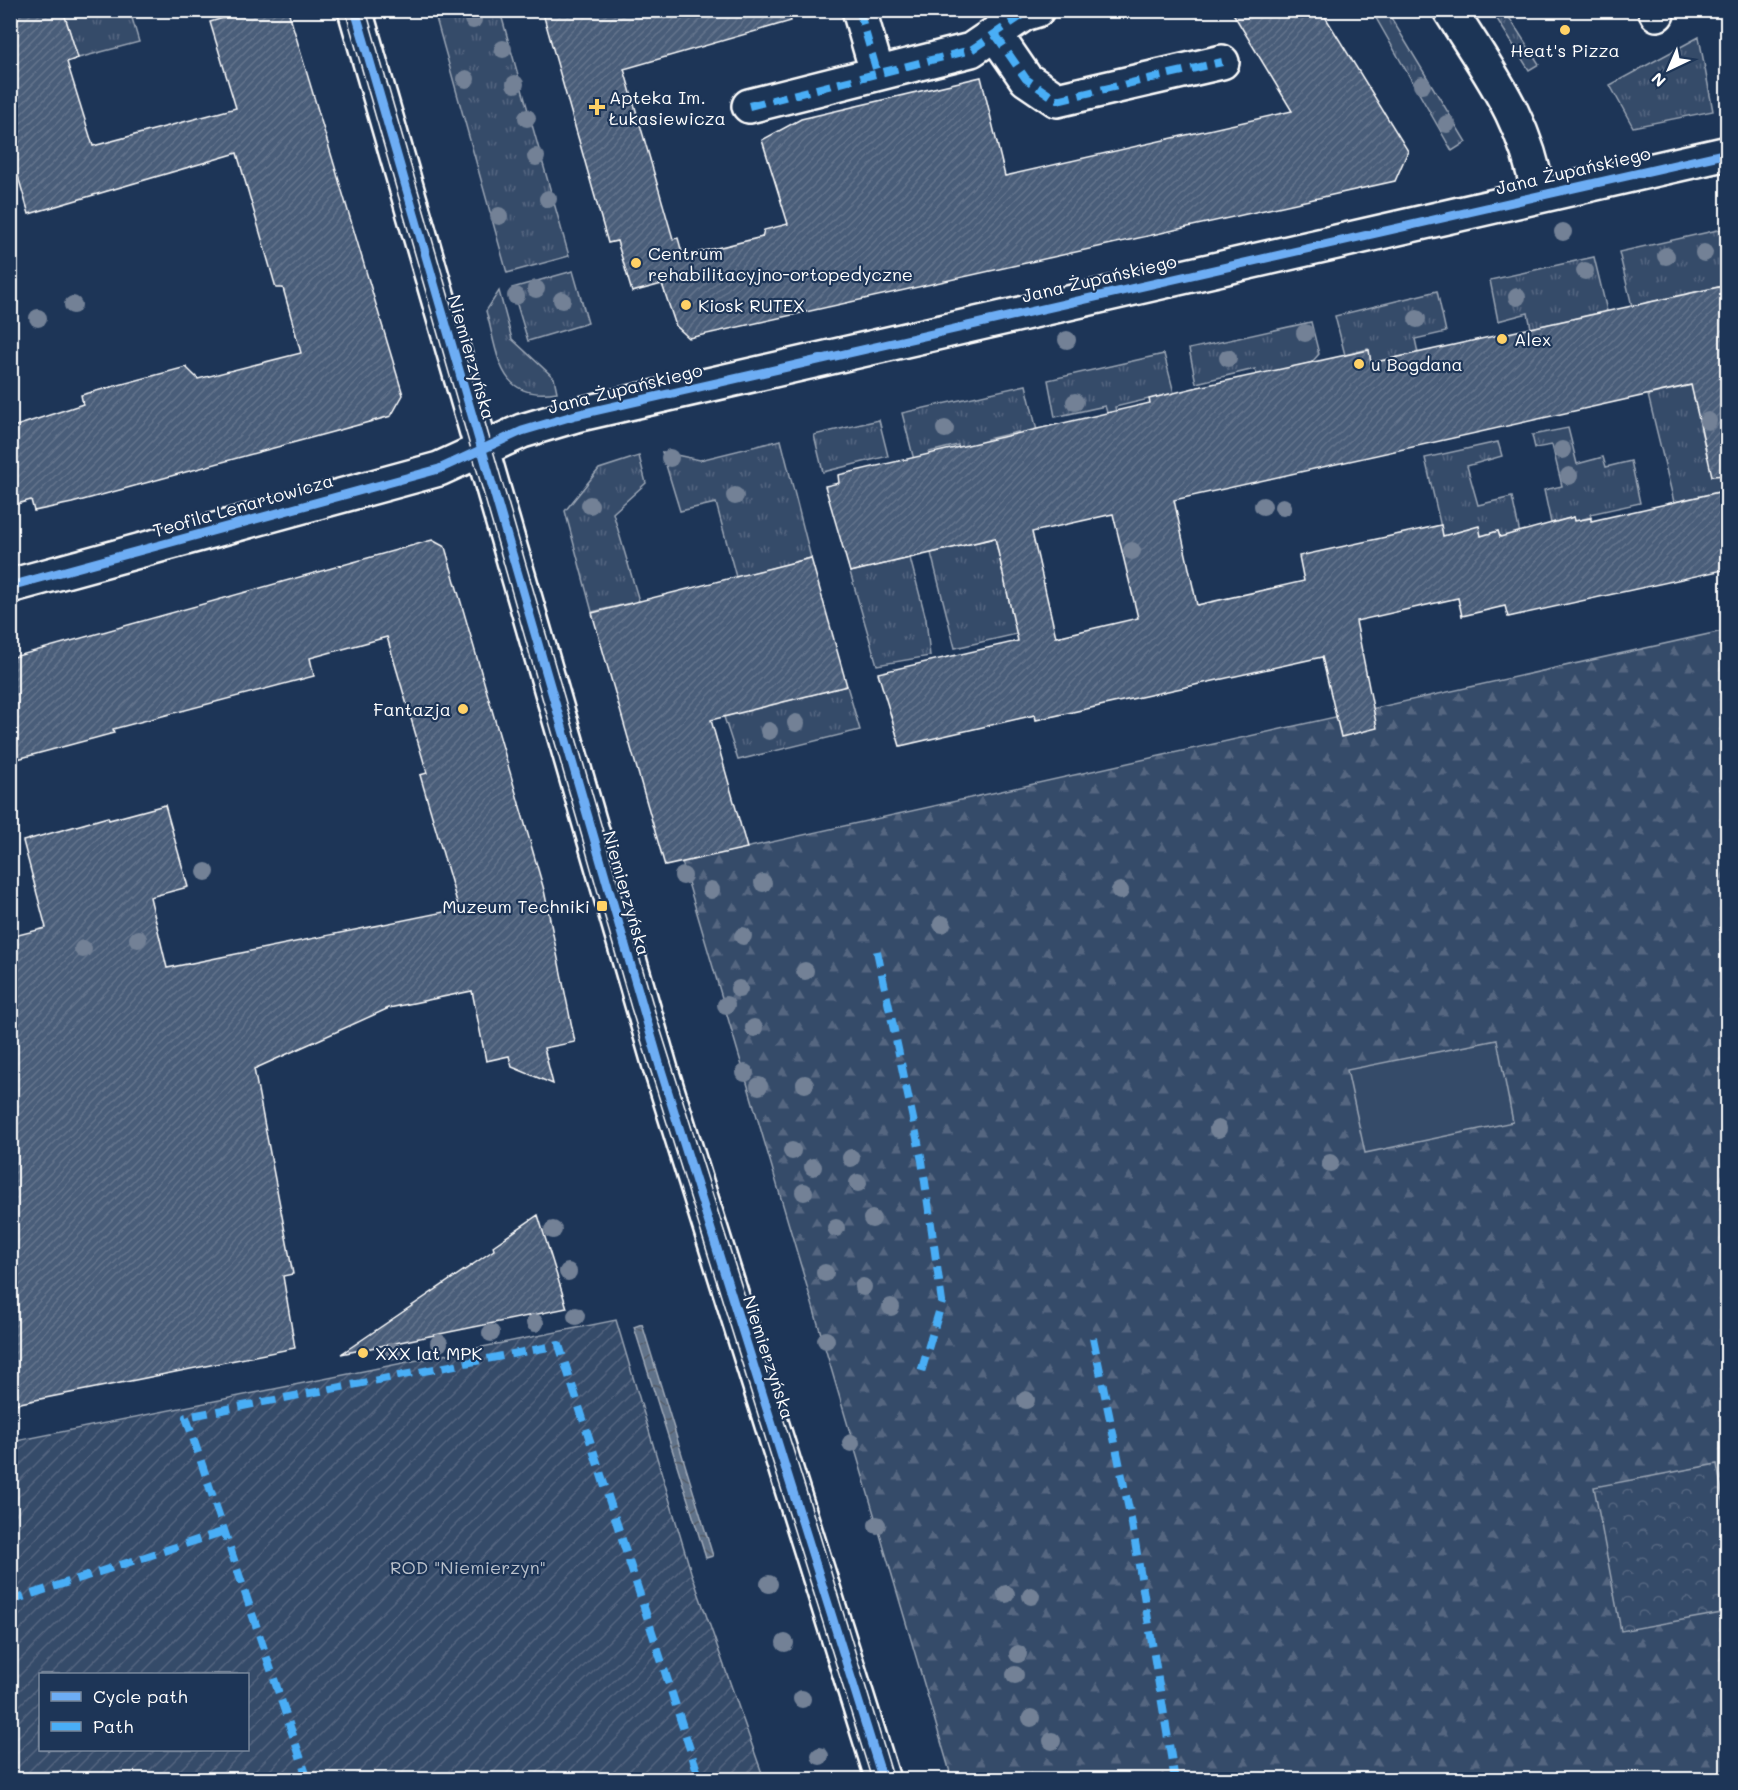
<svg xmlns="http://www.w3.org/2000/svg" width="1738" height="1790" font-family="Mali,sans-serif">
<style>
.grass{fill:url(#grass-tufts);stroke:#9aa5b4;stroke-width:1.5}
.forest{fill:url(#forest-firs);stroke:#9aa5b4;stroke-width:1.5}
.park{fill:url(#park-crowns);stroke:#9aa5b4;stroke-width:1.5}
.garden{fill:url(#garden-furrows);stroke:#9aa5b4;stroke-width:1.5;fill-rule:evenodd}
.pitch{fill:#364b69;stroke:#9aa5b4;stroke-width:1.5}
.water{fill:url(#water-waves);stroke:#a0aab8;stroke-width:1.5}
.building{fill:url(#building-hatch);stroke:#fff;stroke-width:1.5;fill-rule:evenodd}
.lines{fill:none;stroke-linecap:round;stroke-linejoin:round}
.minor-casing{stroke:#fff;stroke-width:38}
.minor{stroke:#1d3557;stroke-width:33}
.tram{stroke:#fff;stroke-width:1.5}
.quiet{stroke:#49aef6;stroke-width:8;stroke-dasharray:15 8;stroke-linecap:butt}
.cycleway-casing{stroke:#1d3557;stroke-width:13}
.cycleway{stroke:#6dadf4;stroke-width:9}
.tree{fill:#738196}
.poi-dot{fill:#ffd166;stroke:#1d3557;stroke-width:2}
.labels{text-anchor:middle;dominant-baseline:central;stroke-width:4.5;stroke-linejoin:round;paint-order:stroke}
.poi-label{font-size:18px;fill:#fff;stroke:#1d3557;text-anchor:start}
.street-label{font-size:18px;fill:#fff;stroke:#1d3557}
.park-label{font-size:18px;fill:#b9c0ca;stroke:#1d3557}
</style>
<defs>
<pattern id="grass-tufts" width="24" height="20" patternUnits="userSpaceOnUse" patternTransform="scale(1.5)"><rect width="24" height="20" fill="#364b69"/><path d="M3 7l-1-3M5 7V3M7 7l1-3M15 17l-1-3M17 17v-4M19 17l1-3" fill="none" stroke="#546680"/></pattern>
<pattern id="forest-firs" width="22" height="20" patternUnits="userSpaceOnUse" patternTransform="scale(1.5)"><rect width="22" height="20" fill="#364b69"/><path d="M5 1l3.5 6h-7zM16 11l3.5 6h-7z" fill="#546680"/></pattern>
<pattern id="park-crowns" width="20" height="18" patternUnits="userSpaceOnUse" patternTransform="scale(1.5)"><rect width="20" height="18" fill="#364b69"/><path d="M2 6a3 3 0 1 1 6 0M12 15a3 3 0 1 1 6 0" fill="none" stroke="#546680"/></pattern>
<pattern id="garden-furrows" width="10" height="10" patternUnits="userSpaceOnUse" patternTransform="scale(1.5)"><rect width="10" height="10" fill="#364b69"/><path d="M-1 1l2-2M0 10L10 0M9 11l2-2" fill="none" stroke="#546680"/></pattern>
<pattern id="water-waves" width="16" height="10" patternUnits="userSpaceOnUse" patternTransform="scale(1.5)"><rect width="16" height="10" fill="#617289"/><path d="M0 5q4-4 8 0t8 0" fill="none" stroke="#555d67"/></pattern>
<pattern id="building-hatch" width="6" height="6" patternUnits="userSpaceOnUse" patternTransform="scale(1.5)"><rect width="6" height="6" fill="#4a5d79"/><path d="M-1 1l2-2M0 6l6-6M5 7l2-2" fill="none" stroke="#65758d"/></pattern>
</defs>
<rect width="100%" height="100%" fill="#1d3557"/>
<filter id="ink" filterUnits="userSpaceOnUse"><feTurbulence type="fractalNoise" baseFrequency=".0167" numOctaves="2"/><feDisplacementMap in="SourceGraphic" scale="12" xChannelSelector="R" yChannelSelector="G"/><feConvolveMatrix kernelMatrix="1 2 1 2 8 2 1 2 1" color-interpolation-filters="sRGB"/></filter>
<g filter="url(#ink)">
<path class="grass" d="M63 11H130L139 42 78 58Z
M434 11H500L569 256 507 273Z
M1372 11H1387L1466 142 1452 151Z
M1492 11H1505L1539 64 1529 70Z
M1699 37 1713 111 1633 127 1610 85Z
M1727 228V285L1632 306 1619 252Z
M1594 257 1607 311 1531 328 1528 313 1498 321 1490 280Z
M573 271 588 323 528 341 512 288Z
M499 291 512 339 554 378 557 392C497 402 499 355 486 311Z
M1437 291 1446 332 1415 339 1418 353 1371 363 1368 349 1345 355 1335 316Z
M1311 322 1319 354 1311 363 1288 368 1260 389 1255 369 1196 383 1189 349Z
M1164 354 1174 393 1115 407 1118 421 1110 422 1105 406 1055 417 1048 380Z
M1727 377 1701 430 1707 456 1727 448V490L1674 502 1648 395Z
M1026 385 1039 439 1020 443 1018 432 987 439 989 449 960 457 958 445 929 452 931 463 914 460 902 413Z
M879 420 888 456 823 472 814 435Z
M1568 428 1577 464 1603 457 1606 467 1631 461 1640 503 1590 514 1591 517 1575 521 1574 517 1551 523 1544 490 1562 486 1552 445 1535 448 1532 435Z
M781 440 811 558 736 577 716 503 680 511 662 452 700 460Z
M1498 442 1502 456 1467 466 1478 505 1512 497 1520 534 1500 539 1498 531 1481 536 1478 527 1443 536 1425 458Z
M639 456 646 483 613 513 639 601 592 612 565 511 599 469Z
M995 538 1017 634 955 648 931 553Z
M910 558 926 619 930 656 877 665 850 572Z
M847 686 860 730 738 760 724 717Z"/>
<path class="forest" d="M1727 630V1779H952L682 862Z"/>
<path class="park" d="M1717 1464 1727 1519V1612L1621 1631 1594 1487Z"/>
<path class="garden" d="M616 1320 691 1572 764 1779H11V1442ZM40 1674H248V1750H40Z"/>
<path class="pitch" d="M1497 1040 1513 1122 1365 1153 1347 1070Z"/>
<path class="water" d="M642 1324 713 1556 706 1558 634 1327Z"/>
<path class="building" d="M10 10H63L78 58 67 62 93 146 236 108 210 22 250 10H288L403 395 391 416 72 503 34 511 31 500 10 506V428L83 404 81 395 186 367 198 379 301 353 283 288H276L237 153 29 214 10 149Z
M542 10H789L791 21 624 69 673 239 678 238 683 256 762 237 764 230 788 224 762 140 801 119 981 77 1005 176 1292 111 1231 10H1321L1408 151 1395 181 689 338 676 326 662 284 632 292 617 241 608 243Z
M1728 285V475L1712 476 1691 385 1174 500 1197 605 1304 581 1299 556 1441 525 1443 536 1479 526 1481 536 1498 531 1500 537 1574 517 1575 521 1591 518V521L1728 490V569L1508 617 1505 606 1462 616 1458 598 1356 621 1377 728 1341 737 1322 657 1036 720 1035 715 900 746 878 673 1018 641 995 538 850 572 825 486 839 483 838 475 1150 403 1149 399 1198 387 1369 350 1371 363ZM1113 514 1138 618 1056 637 1032 532Z
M432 540 445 547 544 890 575 1042 544 1048 553 1084 512 1067 509 1056 486 1061 472 991 389 1008 254 1069 293 1274 283 1276 295 1348 10 1405V937L46 928 23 841 108 817 109 820 165 805 188 887 150 897 167 968 459 909 420 775 427 773 387 637 310 658 314 676 113 729 114 733 10 761V658Z
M811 558 847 686 711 720 747 848 665 866 592 613Z
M538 1215 567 1308 341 1354 494 1250 493 1246Z"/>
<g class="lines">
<defs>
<path id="minor" d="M355 10 661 1070 883 1780
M859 10 877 72
M1450 10C1489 73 1526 119 1538 194
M1655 10 1657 14
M995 34 1026 79 1057 100 1222 62
M749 106 971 50 1024 14 1037 10
M10 586 439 469 522 431 576 415 1728 153"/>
</defs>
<use href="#minor" class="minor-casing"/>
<use href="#minor" class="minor"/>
<path class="tram" d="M345 10 631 1008 872 1780
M366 10 656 1015 810 1503 894 1780"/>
<path class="quiet" d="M859 10 877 72
M995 34 1026 79 1057 100 1222 62
M749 106 971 50 1024 14 1037 10
M877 951 922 1161 942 1302 921 1372
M1093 1338 1132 1524 1175 1780
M10 1601 225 1531
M308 1780 186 1417 559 1345 700 1780"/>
<defs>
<path id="cycleway" d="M355 10 661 1070 883 1780
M10 586 439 469 522 431 576 415 1728 153"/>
</defs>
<use href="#cycleway" class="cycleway-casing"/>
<use href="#cycleway" class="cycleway"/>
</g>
<g class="tree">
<circle cx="473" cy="20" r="9"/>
<circle cx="503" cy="49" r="9"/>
<circle cx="466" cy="79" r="9"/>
<circle cx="515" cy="84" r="9"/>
<circle cx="1422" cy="85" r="9"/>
<circle cx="527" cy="118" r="9"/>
<circle cx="1447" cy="124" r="9"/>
<circle cx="536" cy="157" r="9"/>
<circle cx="548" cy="199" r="9"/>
<circle cx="499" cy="216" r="9"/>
<circle cx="1563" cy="232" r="9"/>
<circle cx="1704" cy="253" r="9"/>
<circle cx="1666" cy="256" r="9"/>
<circle cx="1585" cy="271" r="9"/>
<circle cx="536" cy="289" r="9"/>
<circle cx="516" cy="296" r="9"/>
<circle cx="1517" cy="297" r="9"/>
<circle cx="562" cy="300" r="9"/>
<circle cx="73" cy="305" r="9"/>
<circle cx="38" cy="318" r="9"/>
<circle cx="1417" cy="319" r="9"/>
<circle cx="1305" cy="333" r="9"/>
<circle cx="1067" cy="340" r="9"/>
<circle cx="1228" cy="358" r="9"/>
<circle cx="1075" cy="402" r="9"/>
<circle cx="1708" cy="421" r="9"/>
<circle cx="945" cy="429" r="9"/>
<circle cx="1562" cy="450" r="9"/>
<circle cx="670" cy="458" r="9"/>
<circle cx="1569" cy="476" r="9"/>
<circle cx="735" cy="496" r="9"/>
<circle cx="590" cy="505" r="9"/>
<circle cx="1263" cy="506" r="9"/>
<circle cx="1283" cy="507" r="9"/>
<circle cx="1132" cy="551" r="9"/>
<circle cx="796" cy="723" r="9"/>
<circle cx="769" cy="731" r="9"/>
<circle cx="206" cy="872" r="9"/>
<circle cx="683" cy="876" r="9"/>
<circle cx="763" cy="883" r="9"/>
<circle cx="711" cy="890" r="9"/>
<circle cx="1120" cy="891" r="9"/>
<circle cx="942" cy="924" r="9"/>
<circle cx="743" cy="936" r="9"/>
<circle cx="138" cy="939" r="9"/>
<circle cx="83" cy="949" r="9"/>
<circle cx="805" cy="971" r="9"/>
<circle cx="739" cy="989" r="9"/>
<circle cx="726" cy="1005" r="9"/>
<circle cx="754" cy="1028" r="9"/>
<circle cx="745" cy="1073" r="9"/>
<circle cx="805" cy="1084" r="9"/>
<circle cx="759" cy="1086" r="9"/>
<circle cx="1218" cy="1129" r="9"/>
<circle cx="792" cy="1151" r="9"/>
<circle cx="851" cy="1158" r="9"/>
<circle cx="1330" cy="1163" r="9"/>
<circle cx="813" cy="1167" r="9"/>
<circle cx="858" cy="1183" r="9"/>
<circle cx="804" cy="1192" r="9"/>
<circle cx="872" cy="1219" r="9"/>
<circle cx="836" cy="1228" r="9"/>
<circle cx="553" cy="1230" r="9"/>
<circle cx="568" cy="1272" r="9"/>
<circle cx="825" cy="1273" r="9"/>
<circle cx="863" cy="1287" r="9"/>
<circle cx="891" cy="1307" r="9"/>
<circle cx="576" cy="1316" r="9"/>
<circle cx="535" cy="1323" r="9"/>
<circle cx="491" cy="1333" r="9"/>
<circle cx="826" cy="1340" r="9"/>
<circle cx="439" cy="1343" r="9"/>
<circle cx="393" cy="1351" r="9"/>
<circle cx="1026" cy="1400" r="9"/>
<circle cx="851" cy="1443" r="9"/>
<circle cx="877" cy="1525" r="9"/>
<circle cx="769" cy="1584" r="9"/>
<circle cx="1006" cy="1594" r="9"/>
<circle cx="1031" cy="1596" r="9"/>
<circle cx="785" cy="1643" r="9"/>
<circle cx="1018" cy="1654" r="9"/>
<circle cx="1015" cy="1675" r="9"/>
<circle cx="802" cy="1699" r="9"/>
<circle cx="1031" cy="1718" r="9"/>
<circle cx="1052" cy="1741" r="9"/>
<circle cx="820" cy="1756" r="9"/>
</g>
</g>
<g class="poi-dot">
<circle cx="1565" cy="30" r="6"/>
<path d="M594 98h6v6h6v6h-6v6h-6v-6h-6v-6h6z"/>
<circle cx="636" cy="263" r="6"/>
<circle cx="686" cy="305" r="6"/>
<circle cx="1502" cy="339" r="6"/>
<circle cx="1359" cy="364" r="6"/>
<circle cx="463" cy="709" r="6"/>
<rect x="596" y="900" width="12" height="12" rx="3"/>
<circle cx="363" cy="1353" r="6"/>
</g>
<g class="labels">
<g class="poi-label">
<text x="1565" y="50" text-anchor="middle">Heat's Pizza</text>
<text x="609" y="97">Apteka Im.<tspan x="609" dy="21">Łukasiewicza</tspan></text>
<text x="648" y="253">Centrum<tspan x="648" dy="21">rehabilitacyjno-ortopedyczne</tspan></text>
<text x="698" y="305">Kiosk RUTEX</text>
<text x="1514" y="339">Alex</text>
<text x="1371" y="364">u Bogdana</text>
<text x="451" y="709" text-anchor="end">Fantazja</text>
<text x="590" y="906" text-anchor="end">Muzeum Techniki</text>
<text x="375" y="1353">XXX lat MPK</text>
</g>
<g class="street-label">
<text transform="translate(1573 170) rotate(-13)">Jana Żupańskiego</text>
<text transform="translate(1099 278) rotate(-13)">Jana Żupańskiego</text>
<text transform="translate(472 357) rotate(74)">Niemierzyńska</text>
<text transform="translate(625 388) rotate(-14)">Jana Żupańskiego</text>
<text transform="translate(243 505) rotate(-16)">Teofila Lenartowicza</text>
<text transform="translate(627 893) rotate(74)">Niemierzyńska</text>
<text transform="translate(769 1357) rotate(72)">Niemierzyńska</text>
</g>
<g class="park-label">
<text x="468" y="1567">ROD "Niemierzyn"</text>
</g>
</g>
<rect width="1738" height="1790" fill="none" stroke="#1d3557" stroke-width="36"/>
<rect x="18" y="18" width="1702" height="1754" fill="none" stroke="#fff" stroke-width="2" filter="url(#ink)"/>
<rect x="39" y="1673" width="210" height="78" fill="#1d3557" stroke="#77869a" stroke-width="1.5"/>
<rect x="51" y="1692" width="30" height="9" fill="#6dadf4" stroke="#77869a" stroke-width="1.5"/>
<text x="93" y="1703" font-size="18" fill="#ffffff">Cycle path</text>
<rect x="51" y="1722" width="30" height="9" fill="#49aef6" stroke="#77869a" stroke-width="1.5"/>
<text x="93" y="1733" font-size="18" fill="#ffffff">Path</text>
<g transform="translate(1669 69) rotate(224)" stroke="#1d3557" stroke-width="4.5" paint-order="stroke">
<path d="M0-4.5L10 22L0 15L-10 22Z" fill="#ffffff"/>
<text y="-9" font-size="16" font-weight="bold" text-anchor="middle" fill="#ffffff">N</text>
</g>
</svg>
